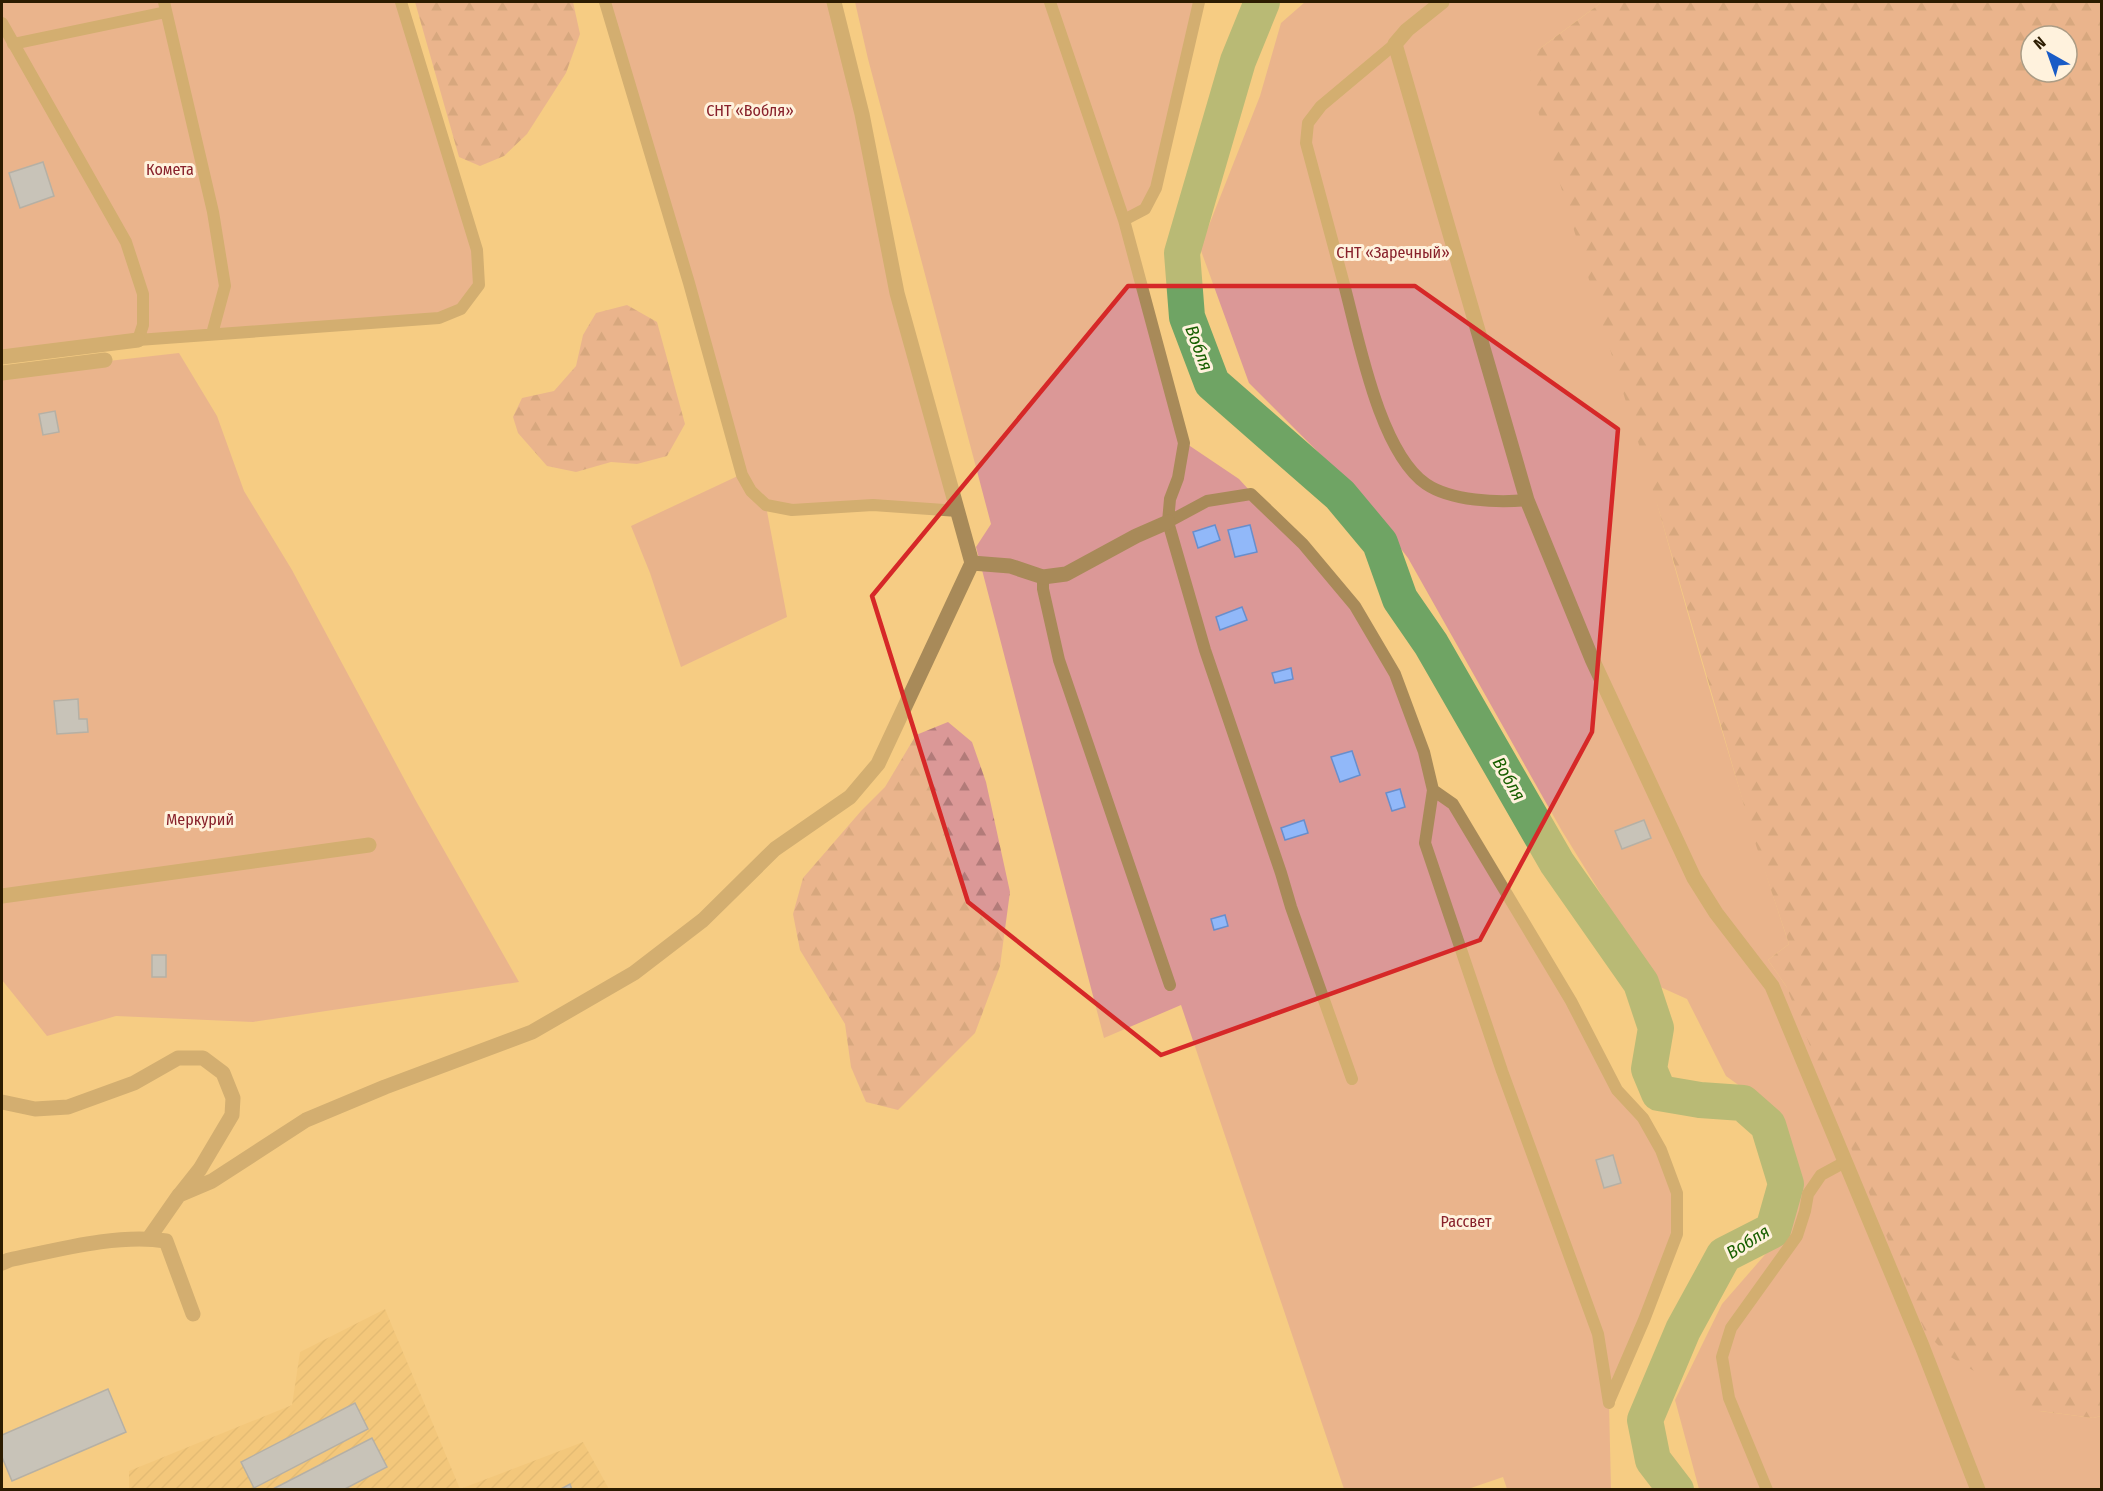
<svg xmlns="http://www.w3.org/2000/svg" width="2103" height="1491" font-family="'Fira Sans Condensed',sans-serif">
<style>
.industrial{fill:url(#industrial-furrows)}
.green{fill:#db9897}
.forest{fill:url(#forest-firs);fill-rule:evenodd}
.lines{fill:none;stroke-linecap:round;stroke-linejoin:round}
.river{stroke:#6fa464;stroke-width:36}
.building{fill:#91b8f9;stroke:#688ecc;stroke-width:1.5}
.service{stroke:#a88a59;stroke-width:12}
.minor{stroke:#a88a59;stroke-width:15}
.marked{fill:none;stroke:#d62828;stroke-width:4.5;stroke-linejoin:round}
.labels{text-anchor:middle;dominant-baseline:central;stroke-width:6;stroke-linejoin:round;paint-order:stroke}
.park-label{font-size:16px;fill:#88212b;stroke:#fff2dd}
.water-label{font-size:18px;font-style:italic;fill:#185f00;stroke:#fff2dd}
</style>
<defs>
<pattern id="industrial-furrows" width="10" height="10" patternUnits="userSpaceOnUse" patternTransform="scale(1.5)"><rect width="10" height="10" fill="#f0c271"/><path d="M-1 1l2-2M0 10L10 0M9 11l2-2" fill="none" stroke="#cea660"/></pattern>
<pattern id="forest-firs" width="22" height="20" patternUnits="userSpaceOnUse" patternTransform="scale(1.5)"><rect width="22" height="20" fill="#db9897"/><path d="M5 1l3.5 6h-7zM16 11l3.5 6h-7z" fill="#b27b79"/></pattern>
</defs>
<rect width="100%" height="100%" fill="#f6cc84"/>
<path class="industrial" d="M385 1309 460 1489 583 1442 609 1489 129 1490V1471L292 1405 300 1352Z"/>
<path class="green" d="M2 2H401L477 250 479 285 461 309 439 318 2 357Z
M605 2H834L897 293 958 511 766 506 787 617 681 667 650 573 631 526 742 474Z
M855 2H1199L1145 209 1125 220 1184 442 1239 479 1355 606 1395 674 1433 790 1453 804 1617 1090 1643 1118 1677 1193V1234L1609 1403 1611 1489H1507L1503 1477 1468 1489H1344L1181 1005 1104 1038 976 547 991 524 868 59Z
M1305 2H1602L1538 50C1616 350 1691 650 1789 944L1768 960 1786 986 2040 1411 2093 1418 2101 1416V1489H1699L1675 1400 1722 1304 1790 1226 1795 1181 1766 1105 1726 1076 1687 999 1658 986 1562 831 1408 558 1356 490 1249 383 1200 248 1260 96 1281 23Z
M179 353 217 416 244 491 292 570 416 801 519 982 253 1022 116 1016 47 1036 2 980V373Z"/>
<path class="forest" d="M415 2H573L580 34 566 73 527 134 504 156 480 166 459 157Z
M1602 2H2100L2101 1416 2093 1418 2040 1411 1949 1356 1925 1332 1786 986 1768 960 1789 944 1752 833 1659 511 1528 78 1538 50ZM2031 36H2067V72H2031Z
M627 305 657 322 685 424 667 456 637 464 611 462 576 472 547 466 518 433 513 417 522 398 554 391 576 366 583 335 596 313Z
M948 722 972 742 986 782 1010 892 1000 966 975 1033 898 1110 866 1102 851 1067 845 1024 800 950 793 914 803 878 861 811 885 787 916 735Z"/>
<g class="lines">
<path class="river" d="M1262 2 1238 61 1182 253 1187 317 1212 383 1340 495 1380 543 1400 599 1431 644 1557 863 1641 983 1656 1028 1649 1069 1659 1093 1700 1100 1743 1103 1768 1125 1786 1184 1773 1230 1724 1255 1683 1330 1645 1420 1653 1460 1676 1490"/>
</g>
<path class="building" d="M43 162 54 196 20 208 9 173Z
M55 411 59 432 43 435 39 414Z
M1215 525 1220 540 1198 548 1193 532Z
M1250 525 1257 552 1235 557 1228 530Z
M1242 607 1247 620 1220 630 1216 617Z
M1291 668 1293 679 1275 683 1272 673Z
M78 699 79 719H87L88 732 57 734 54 701Z
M1352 751 1360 775 1340 782 1331 757Z
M1400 789 1405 807 1392 811 1386 793Z
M1304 820 1308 833 1285 840 1281 828Z
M1644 820 1651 838 1622 849 1615 831Z
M1225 915 1228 926 1214 930 1211 919Z
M152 955H166V977H152Z
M1613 1155 1621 1183 1604 1188 1596 1160Z
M108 1389 126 1432 12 1481 2 1457V1435Z
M355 1403 368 1429 254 1488 241 1462Z
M372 1438 387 1467 343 1490H271Z
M570 1484 572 1490H559Z"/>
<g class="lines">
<path class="service" d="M164 2 213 212 225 286 212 334
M605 2 689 283 742 475 751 491 766 505 792 510 873 505 958 511
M1050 2 1124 220 1184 443 1178 478 1170 499 1168 522 1205 650 1281 873 1291 907 1352 1079
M2 23 126 242 143 294V325L138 340 439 318 461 309 479 285 477 250 401 2
M13 44 166 12
M1395 44 1321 106 1308 123 1306 143C1319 192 1332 240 1345 288 1359 341 1380 452 1426 484 1451 501 1498 503 1527 500
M1124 220 1145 209 1156 188 1199 2
M1168 522 1207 501 1251 494 1303 544 1355 606 1395 674 1424 752 1433 790 1425 843 1502 1071 1598 1334 1609 1403
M1043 577V589L1059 660 1170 985
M1433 790 1453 804 1571 1001 1617 1090 1643 1118 1661 1150 1677 1193V1234L1644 1320 1609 1401
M1767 1490 1729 1398 1722 1357 1731 1328 1797 1236 1805 1211 1808 1194 1821 1175 1845 1162"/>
<path class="minor" d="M1442 2 1407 30 1395 44 1527 500 1592 659 1694 878 1716 913 1772 986 1922 1346 1978 1490
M2 357 138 340
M2 373 105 360
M972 563 1010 566 1043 577 1066 574 1136 536 1168 522
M2 896 369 845
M2 1102 35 1109 68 1107 134 1083 178 1058H203L223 1073 233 1098 232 1115 200 1169 181 1193
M149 1238 179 1195 212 1181 306 1120 385 1087 532 1032 634 973 703 920 775 849 850 797 878 764 972 563 897 293 862 114 834 2
M2 1263 9 1260C57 1250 119 1233 166 1241L193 1314"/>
</g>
<path d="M0 0H2103V1491H0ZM1128 286H1415L1618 429 1592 732 1480 940 1161 1055 968 902 872 596Z" fill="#f6cc84" fill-opacity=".55" fill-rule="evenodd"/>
<path class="marked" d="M1128 286H1415L1618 429 1592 732 1480 940 1161 1055 968 902 872 596Z"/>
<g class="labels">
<g class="park-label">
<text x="750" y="110">СНТ «Вобля»</text>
<text x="170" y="169">Комета</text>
<text x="1393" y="252">СНТ «Заречный»</text>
<text x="200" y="819">Меркурий</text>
<text x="1466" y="1221">Рассвет</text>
</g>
<g class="water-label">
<text transform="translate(1199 348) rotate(69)">Вобля</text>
<text transform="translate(1509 779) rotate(60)">Вобля</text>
<text transform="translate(1748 1242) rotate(-32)">Вобля</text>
</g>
</g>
<rect width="2103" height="1491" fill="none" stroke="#2c1c00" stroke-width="6"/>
<g transform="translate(2049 54) rotate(320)"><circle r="28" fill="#fff2dd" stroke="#ab9c85" stroke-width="1.5"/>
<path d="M0-4.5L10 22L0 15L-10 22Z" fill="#195bc6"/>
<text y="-9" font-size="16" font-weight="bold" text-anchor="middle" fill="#2c1c00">N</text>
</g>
</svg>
